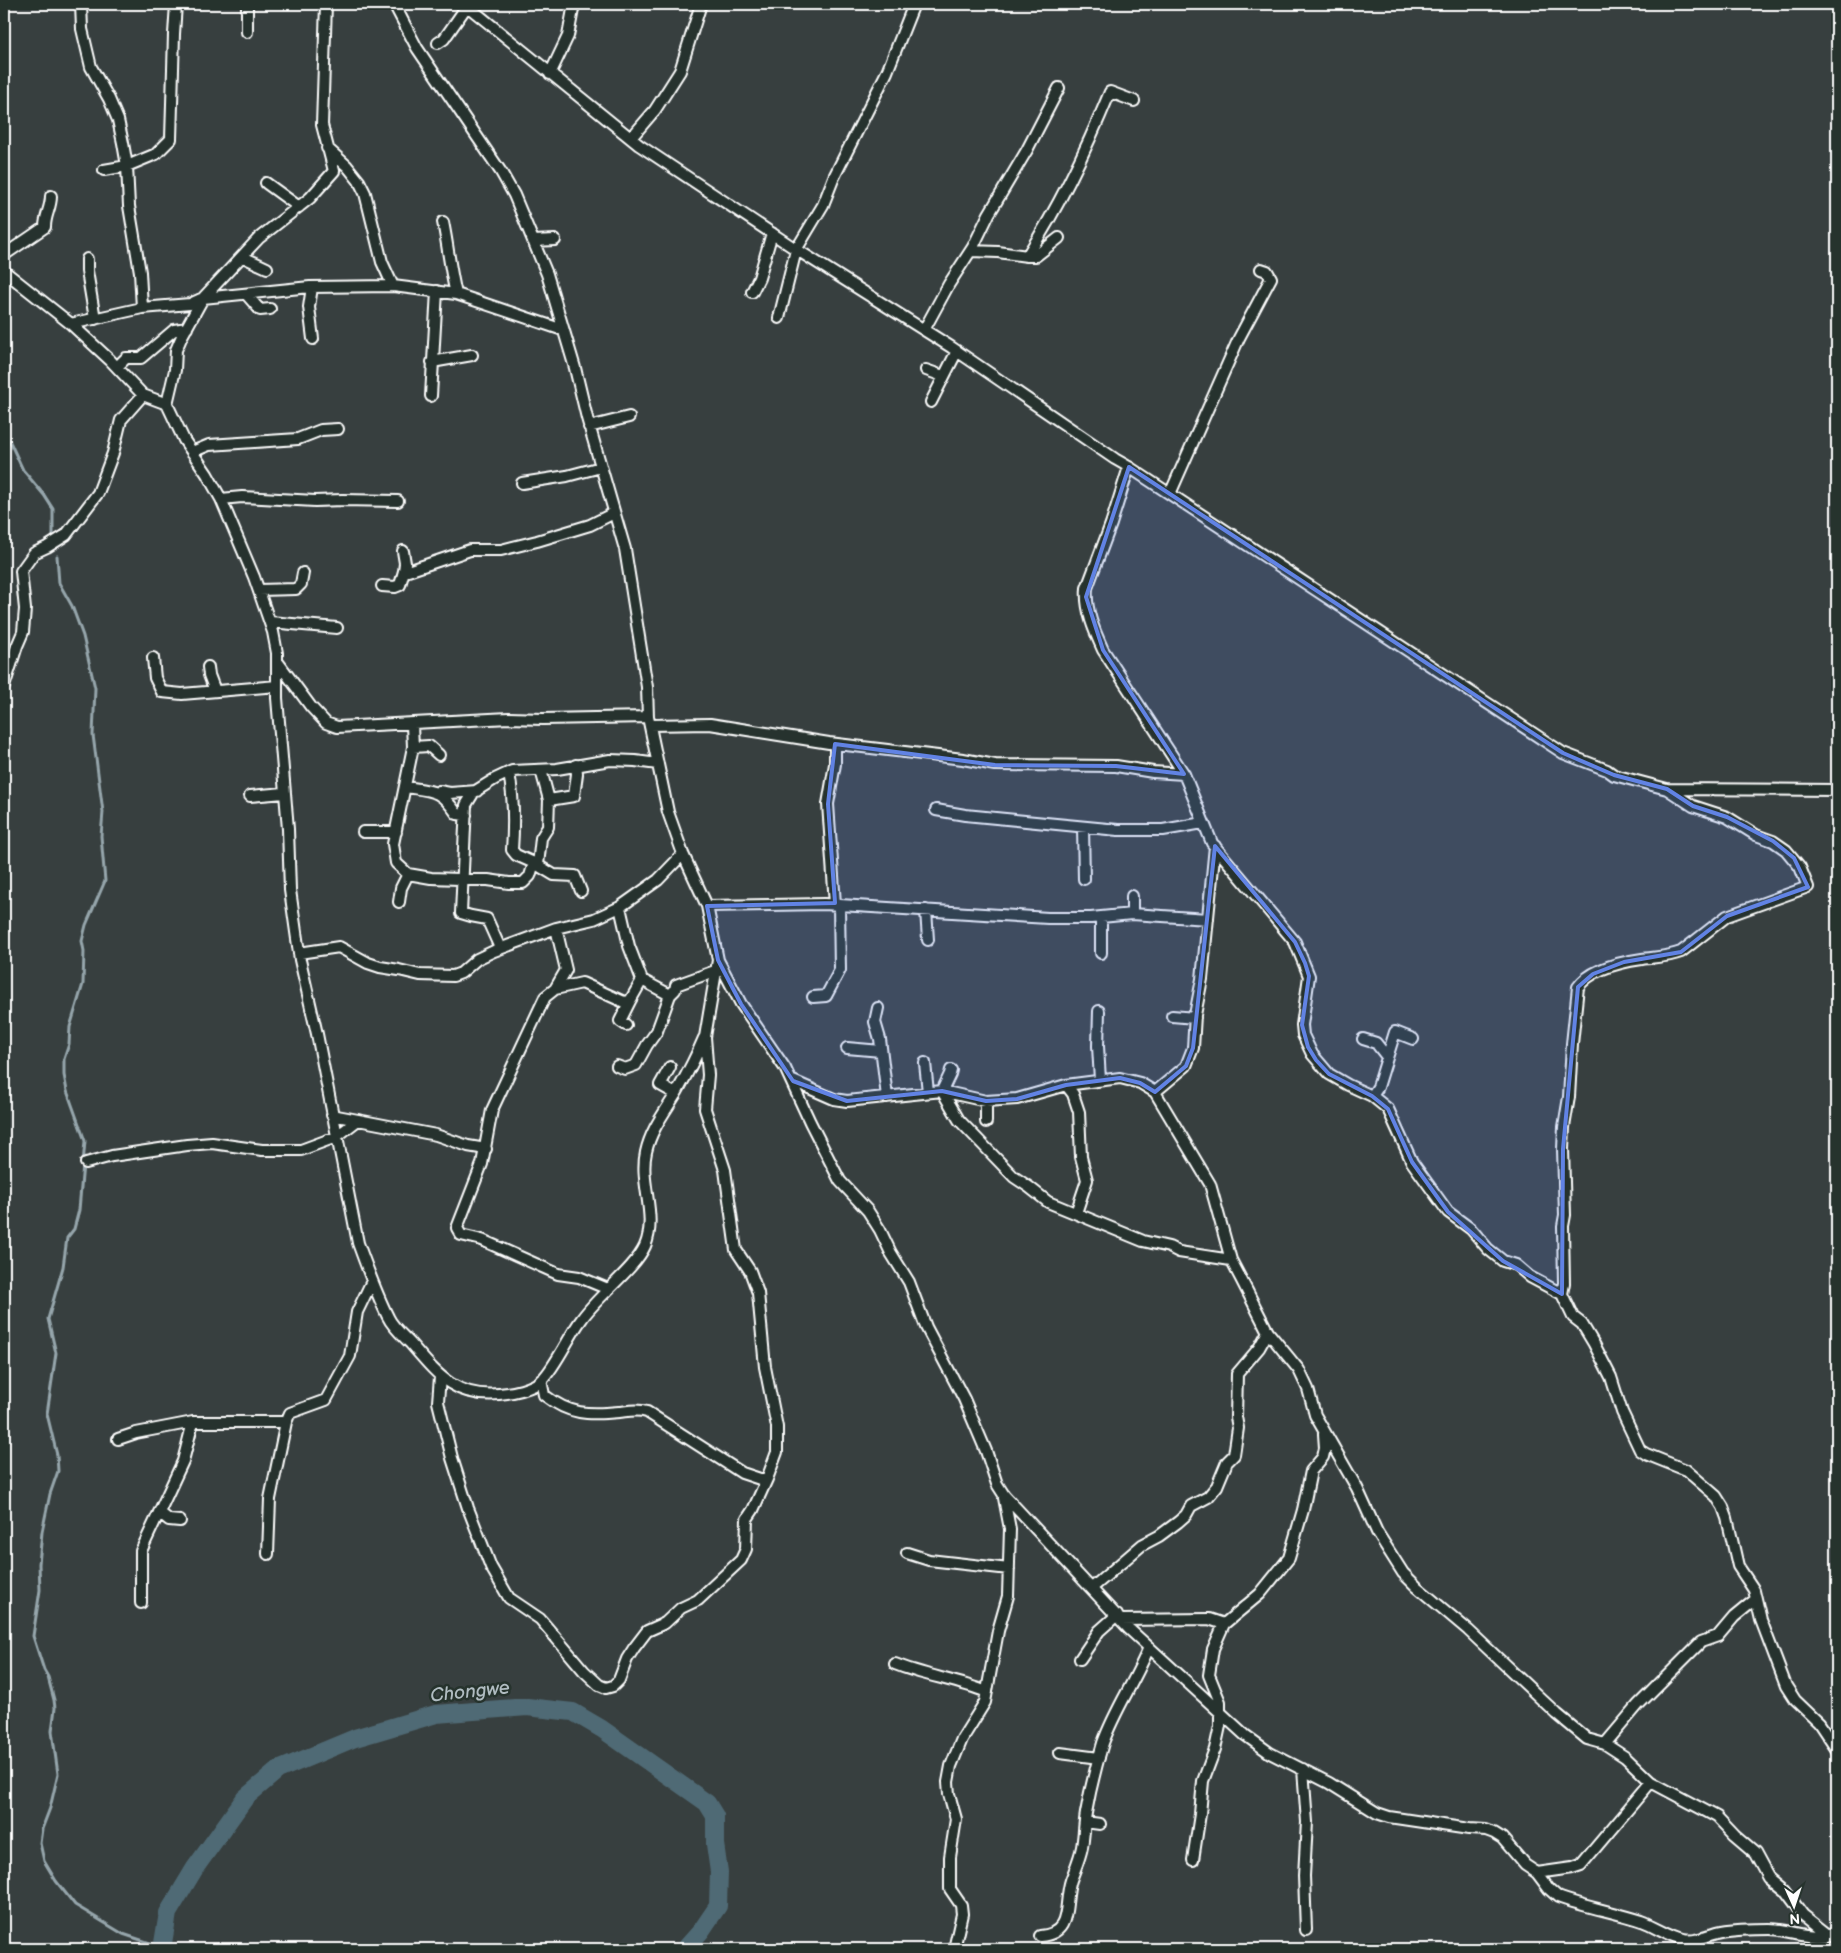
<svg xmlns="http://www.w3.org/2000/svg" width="1841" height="1953" font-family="'Balsamiq Sans',sans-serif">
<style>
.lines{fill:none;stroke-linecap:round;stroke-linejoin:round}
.stream{stroke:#96a6ac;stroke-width:3}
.river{stroke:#506a75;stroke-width:18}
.minor-casing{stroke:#fff;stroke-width:14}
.minor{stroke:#26332d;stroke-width:10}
.marked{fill:#6183e4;fill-opacity:0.2;stroke:#6183e4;stroke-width:4;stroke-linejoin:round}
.labels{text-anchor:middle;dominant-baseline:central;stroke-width:5;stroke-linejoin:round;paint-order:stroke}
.water-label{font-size:19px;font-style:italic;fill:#b0bcc1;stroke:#26332d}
</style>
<rect width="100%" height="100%" fill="#373f3f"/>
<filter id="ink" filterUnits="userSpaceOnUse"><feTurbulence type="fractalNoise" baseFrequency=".02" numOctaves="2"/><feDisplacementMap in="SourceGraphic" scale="10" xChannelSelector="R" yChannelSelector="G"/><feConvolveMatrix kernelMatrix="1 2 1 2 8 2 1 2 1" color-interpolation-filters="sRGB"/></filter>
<g filter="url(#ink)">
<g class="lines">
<path class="stream" d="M4 434 10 442 23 470 44 495 53 509V537
M57 556 59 583 72 606 83 636 95 688 93 735 103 812 101 836 105 881 86 925 82 941 84 951 83 984 70 1027 69 1044 64 1059V1075L67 1091 85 1141 79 1210 74 1229 67 1238 63 1267 48 1319 56 1353 47 1414 57 1455 58 1471 50 1494 42 1532 39 1564 40 1590 33 1636 44 1670 48 1677 54 1700 55 1708 52 1731 58 1774 50 1808 42 1829 40 1843 44 1861 56 1881 75 1905 123 1934 162 1947"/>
<path class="river" d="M162 1949 168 1913 195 1868 245 1798 278 1770 355 1738 436 1714 527 1707 573 1712 602 1729 707 1803 715 1816V1844L719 1872 718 1906 701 1931 685 1949"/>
<defs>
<path id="minor" d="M81 4 82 29 91 67 109 99 118 120 123 143 127 166 129 206 140 272 142 308
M394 4 417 48 501 172 514 195 547 274 575 368 587 418 625 549 647 687 648 717 668 812 683 854 707 906 718 960 705 1037 708 1075 705 1109 725 1170 736 1250 750 1271 758 1293 765 1367 777 1427V1452L767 1479 753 1510 747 1519 746 1549 741 1560 698 1600 681 1608 665 1623 647 1631 634 1648 627 1659 619 1680 613 1686 606 1688 599 1685 584 1671 540 1619 509 1598 491 1567 468 1508 452 1458 438 1402 440 1377
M465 4 639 145 791 246 951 347 1115 459 1129 467 1563 753 1607 770 1614 775 1667 789 1837 790
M247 32V4
M438 43 444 39 467 6
M550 74 568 36 574 4
M631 138 655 110 680 71 701 4
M327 148 347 166 359 181 365 193 382 262 393 286
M104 170 127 166 156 154 171 139 174 34 176 4
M266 183 299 207
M443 222C448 246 450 270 456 294
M533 241 555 240
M971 251 998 252 1027 256C1060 205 1087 148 1110 92L1134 101
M4 255 45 227C45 215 51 208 51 196
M1027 256H1036L1059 238
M243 257 267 268
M87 259V271L95 319
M4 271 71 324 110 360 143 395 167 404 184 440 207 474 221 499 254 577 273 632 277 653V698L288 829 290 890 300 960 317 1034 358 1243C367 1268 376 1293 388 1317 392 1326 402 1335 410 1343 437 1374 454 1398 499 1394 512 1393 532 1389 542 1380 556 1366 569 1336 581 1320 597 1296 634 1270 645 1246 658 1216 639 1183 646 1152 651 1129 665 1112 677 1092 687 1074 696 1057 704 1038
M312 287 309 307 313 339
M752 292 759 278 772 233
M246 294 260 310 270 309
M779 318 796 250 823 205 834 177 887 72 914 4
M71 324 142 308 190 304 203 298 310 287 393 286 456 294 563 330
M924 330 949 284 973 247 989 214 1027 150 1059 88
M432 362 472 355
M117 367 126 358H141L174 330 187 328
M926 370 943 376
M431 396 437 291
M931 402 957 351
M167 404 175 370 176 350 182 336 203 298 259 238 310 198 334 171 322 125 326 4
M589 427 629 417
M192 452 209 445 298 439 321 430 338 429
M1129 467 1111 524 1087 588C1085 610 1094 630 1103 650L1184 774 1212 843 1295 942 1309 976 1302 1025 1303 1035 1312 1054 1329 1074 1348 1085 1372 1096 1388 1109 1412 1162 1448 1212 1471 1229 1488 1249 1503 1261 1516 1265 1530 1277 1562 1294 1573 1317 1582 1324 1594 1344 1611 1377 1622 1412 1640 1450 1646 1454 1686 1470 1716 1496 1723 1507 1727 1518 1738 1566 1754 1590 1761 1620 1786 1686 1795 1700 1819 1723 1837 1750
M522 483 567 476 601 467
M1170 494 1239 338 1271 278 1267 271 1261 269
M221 499 242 497 315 501 342 500 398 501
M403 551 405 563 404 571H408L470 550H501L537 541 590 525 614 513
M382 586 395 587 400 585 404 571
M259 590 296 589 301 584 303 573
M270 622 337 628
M153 658 155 678 162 692 182 694 277 686
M277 661 311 707 326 723 337 727 509 718 543 719 648 717
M208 667 209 675 215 691
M4 687 17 646 23 632 25 609 21 571 34 553 47 547 66 535 98 493 113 453 121 420 143 395
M412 725 413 747 393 844 396 863 408 874 431 878 488 880 509 883H523L530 876 534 863 554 875 575 876 581 891
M650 725 710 724 829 743 963 759 995 765 1116 766 1153 772 1184 774
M835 744V764L828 804 835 904
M413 747 429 746 439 755
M541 770 549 800 574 796 577 774 576 765
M509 773C514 799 514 823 512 850L516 855 534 863
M405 787C433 791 440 789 457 814L466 815
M439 791 450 793 477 791
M250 796 284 793
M936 810 965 815 1118 830H1163L1203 823
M1083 827 1084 879
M363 832H396
M538 865 541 838 548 827 549 800
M399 902 401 888 408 874
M707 906 824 904 1048 918H1091L1132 914V896
M620 907 629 946 642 980 670 995 675 990 676 985 715 971
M926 910 928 940
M1132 914 1208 919
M1101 917V953
M556 928 566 970 555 989 545 997 492 1110 482 1164 457 1228 461 1235 482 1240 558 1274 579 1277 608 1289
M500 948 487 919 471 916 461 913 466 805 474 792 495 779 512 771 557 769 610 760 635 761 658 764
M299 953 339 947 368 963 380 967 399 970 420 975 453 976 461 973 477 959 494 951 556 928 594 919 620 907 658 880 683 854
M718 960 741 1004 785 1068 810 1122 840 1181 868 1211 880 1230 891 1253 909 1282 926 1327 964 1399 986 1451 997 1484 1004 1495 1129 1629 1245 1735 1270 1753 1329 1783 1377 1813 1389 1817 1469 1829 1486 1830 1494 1833 1502 1838 1525 1865 1537 1873 1549 1889 1558 1897C1585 1907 1614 1912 1642 1921 1656 1926 1669 1936 1684 1939 1696 1942 1709 1934 1721 1932 1737 1929 1754 1929 1770 1929 1791 1929 1818 1943 1837 1931
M555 989 582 983 624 1002 630 1001 642 980
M813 997 826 996 840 970 839 905
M878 1008 875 1022 880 1039 887 1097
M1099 1011 1098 1046 1100 1080
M1172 1016 1195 1018
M626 1025 620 1021 630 1001
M1363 1039 1376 1043 1387 1057
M847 1048 881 1051
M925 1063 928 1092
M617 1066 625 1069 636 1065 647 1045 657 1031 670 995
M670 1067 660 1085 676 1094
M951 1070 950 1074 942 1091 959 1120 1014 1177 1029 1187 1048 1202 1143 1241 1169 1247 1179 1252 1231 1260
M793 1081 834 1099 847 1101 942 1091 986 1101 1017 1099 1066 1085 1120 1078 1140 1083 1155 1092 1210 1184 1231 1260 1241 1279 1268 1332 1299 1370 1308 1389 1315 1415 1357 1488 1377 1532 1403 1573 1417 1587 1468 1630 1557 1714 1587 1739 1605 1744 1625 1757 1651 1782 1717 1817 1735 1836 1755 1853 1768 1877 1785 1891 1803 1915 1827 1934
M1066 1085 1073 1094 1079 1112 1081 1157 1087 1180 1076 1213
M1155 1092 1186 1066 1193 1048 1195 1015 1202 979 1215 846
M1372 1096 1378 1087 1395 1032 1413 1039
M986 1101V1122
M332 1115 436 1135 468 1146 486 1149
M86 1163 112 1156 187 1145 212 1143 262 1150H301L336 1137 358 1120
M1562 1294 1564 1283 1563 1226 1565 1215 1563 1149 1564 1127 1569 1097 1572 1044 1578 987C1591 969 1621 962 1642 959 1655 957 1668 957 1681 952L1727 916 1808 887 1800 867 1786 850 1773 841 1756 835 1727 817 1693 806 1667 789
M541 1380 544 1395C570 1415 588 1415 619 1412 629 1411 637 1409 647 1412L742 1473 760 1479H767
M118 1439 136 1433 193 1422H286
M159 1512 169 1520 180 1521
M907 1553 929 1560 1009 1569
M268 1554 270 1499 286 1422 290 1413 326 1400 350 1356 357 1312 372 1281
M1092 1588 1142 1545 1159 1536 1178 1522 1186 1515 1191 1506 1208 1497 1217 1486 1227 1462 1234 1455 1238 1428 1236 1417 1237 1374 1259 1348 1268 1332
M141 1603V1551L183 1461 193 1422
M1121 1620 1209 1619 1224 1624
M1080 1659 1099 1631 1117 1615
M895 1664C925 1676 957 1680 987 1692
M1605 1744 1638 1705 1701 1642 1718 1636 1734 1617 1756 1599
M1060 1753 1099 1758
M1303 1769 1307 1822 1304 1876 1306 1930
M1085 1822 1100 1824
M1193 1860 1200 1814 1203 1781 1215 1749 1220 1726V1702L1209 1675 1213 1649 1224 1624 1260 1594 1289 1558 1303 1510 1311 1471 1323 1457 1325 1448 1324 1434
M1537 1873 1572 1868 1581 1865 1651 1782
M1040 1936C1074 1933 1063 1904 1071 1880 1075 1869 1080 1858 1082 1847 1084 1836 1084 1825 1086 1813 1090 1790 1096 1766 1103 1743 1115 1709 1136 1680 1149 1647
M954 1949 962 1914 961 1905 950 1889V1857L956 1819 949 1794 948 1782 951 1766 962 1739 985 1702 998 1631 1008 1596 1010 1529 1004 1498"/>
</defs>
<use href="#minor" class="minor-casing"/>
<use href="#minor" class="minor"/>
</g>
</g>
<path class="marked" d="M1129 467 1563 753 1614 775 1667 789 1693 806 1727 817 1773 841 1794 858 1808 887 1727 916 1681 952 1624 962 1593 974 1578 987 1563 1149 1562 1294 1503 1261 1448 1212 1412 1162 1388 1109 1372 1096 1329 1074 1316 1060 1308 1047 1302 1025 1309 976 1305 963 1295 942 1215 846 1193 1048 1186 1066 1155 1092 1140 1083 1120 1078 1066 1085 1017 1099 986 1101 942 1091 847 1101 793 1081 741 1004 718 960 707 906 835 903 828 804 835 744 995 765 1116 766 1184 774 1103 650 1086 597Z"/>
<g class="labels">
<g class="water-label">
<text transform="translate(470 1692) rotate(-6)">Chongwe</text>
</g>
</g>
<rect width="1841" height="1953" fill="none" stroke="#26332d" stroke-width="20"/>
<rect x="10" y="10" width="1821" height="1933" fill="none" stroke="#fff" stroke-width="2" filter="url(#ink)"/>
<g transform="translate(1794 1906) rotate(177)" stroke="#26332d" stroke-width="4" paint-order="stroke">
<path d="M0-4L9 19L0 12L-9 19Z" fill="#ffffff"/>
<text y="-8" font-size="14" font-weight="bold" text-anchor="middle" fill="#ffffff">N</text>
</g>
</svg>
